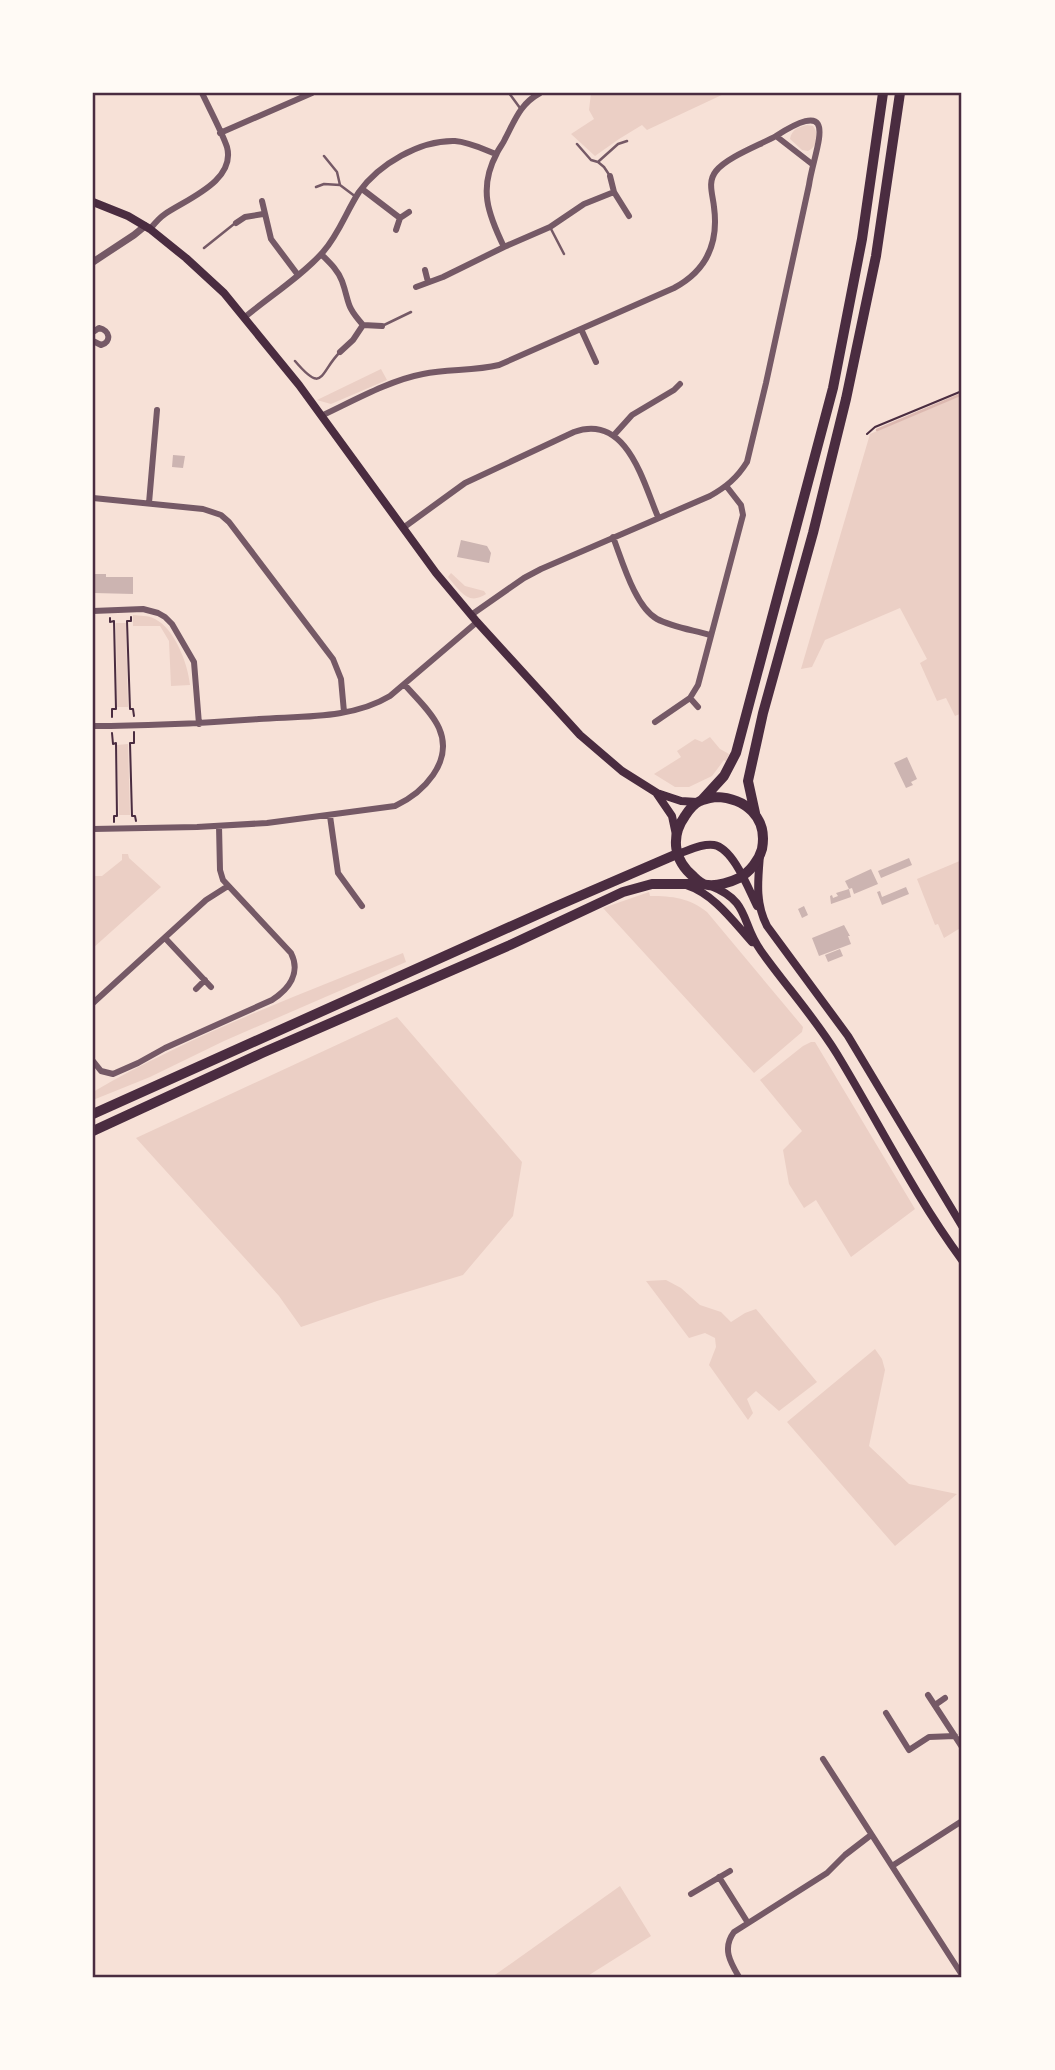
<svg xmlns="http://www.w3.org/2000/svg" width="1055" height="2070" font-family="Montserrat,sans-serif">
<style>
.green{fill:#ebcfc5}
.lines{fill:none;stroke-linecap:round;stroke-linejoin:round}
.stream{stroke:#dcb8b0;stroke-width:2.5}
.building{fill:#ccb4b1}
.path{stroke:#4a2c40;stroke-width:2}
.service{stroke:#755966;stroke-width:2.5}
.minor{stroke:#755966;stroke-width:6}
.tertiary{stroke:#755966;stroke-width:7}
.secondary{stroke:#4a2c40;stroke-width:8}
.trunk{stroke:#4a2c40;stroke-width:10}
.neatline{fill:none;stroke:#4a2c40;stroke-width:2.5}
</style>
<rect width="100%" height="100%" fill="#f7e1d7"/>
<path class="green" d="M591 93H726L647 130 642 125 619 139 595 156 571 134 594 119 589 110Z
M807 125 813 126C819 134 818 146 808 151L802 150 790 139C792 129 798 127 807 125Z
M381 369 387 380 331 404 317 400Z
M962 395V713L955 716 946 698 937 701 920 663 927 659 900 608 825 640 812 667 801 669 870 434Z
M451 573 465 586 484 591 486 594C468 606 460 591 448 577Z
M133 615C140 616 148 615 155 619 175 629 188 664 190 685L171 686 169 641 160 626H133Z
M116 623H126L128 707H117Z
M710 737 720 749 729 754 726 762 724 760 712 776 689 787H675L654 774 681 757 677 751 695 739 702 742Z
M128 744 130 815H119L117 745Z
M122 854H128L129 858 161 887 93 948V876H102L122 860Z
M962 860V927L944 938 938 924 935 925 917 879Z
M649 892 650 896C673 896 689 898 707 912L803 1027 802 1032 754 1073 603 908Z
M403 953 406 962 224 1041 150 1077 93 1100V1092C191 1035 298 995 403 953Z
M397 1017 522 1162 513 1216 463 1275 377 1301 301 1327 279 1296 136 1138Z
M811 1042H815L915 1209 851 1257 816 1200 804 1208 789 1184 783 1150 802 1131 760 1080 803 1046Z
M666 1280 681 1288 700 1305 721 1312 731 1322 745 1313 756 1309 817 1382 779 1411 756 1391 747 1399 753 1413 748 1420 709 1365 716 1347 715 1338 705 1333 689 1338 646 1281Z
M875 1349 882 1359 885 1370 869 1446 909 1484 957 1494 895 1546 787 1422Z
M620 1886 651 1936 586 1977H492Z"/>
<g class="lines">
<path class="stream" d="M877 430 962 394"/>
</g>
<path class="building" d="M173 455 185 456 183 468 172 467Z
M461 540 487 546 491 553 489 563 457 557Z
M94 574H106V577H133V594L94 593Z
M907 757 917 779 911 782 913 785 906 788 894 763Z
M909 858 912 865 881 878 878 871Z
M871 869 878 884 854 894 852 888 849 889 845 881Z
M906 887 909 894 882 905 877 892 880 891 882 897Z
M849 889 851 897 831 904 830 896 832 895 833 898 838 896 836 893Z
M804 906 808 915 802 918 798 909Z
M844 925 850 936H848L851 944 819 956 812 938Z
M840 949 843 956 828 962 825 955Z"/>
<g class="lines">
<path class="path" d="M867 434 875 427 962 391
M131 617V621H127L130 709H133L134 716
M110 618V622L114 621 116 709H112V717
M134 732V743H130L132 816H135L136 821
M112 733 113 744 116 743 117 816H114V822"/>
<path class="service" d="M509 93 520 108
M577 144 591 160 598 162 604 167 610 176
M324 156 337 172 340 185 356 197
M599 161 618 144 627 141
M316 187 324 184 340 185
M550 227 564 254
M204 248 234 224
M382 326 411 312
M295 361C324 395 319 373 340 352"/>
<path class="minor" d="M220 133 312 93
M610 176 614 192 629 216
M362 189 400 218
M262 201 271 239 298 275
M236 223 245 217 263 214
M150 229C155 223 159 218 165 214 187 199 236 181 227 147 222 132 209 108 202 93
M396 230 400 218 409 212
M504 247C488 214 478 188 497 153 499 148 503 144 505 139 515 120 520 104 540 93
M321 254C329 262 338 270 342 281 350 303 345 305 363 325L382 326
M425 270 428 282
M416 287 443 277 504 247 550 227 584 204 614 192
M245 317C269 297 303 275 323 252 339 234 346 212 359 192 379 164 420 140 455 141 469 142 483 149 496 154
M581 329 596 362
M93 332 99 328C110 330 112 342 101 345L93 341
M340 352 353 340 363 325
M321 416C351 402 390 380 423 374 448 369 474 371 499 365L674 288C706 271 719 244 714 207 713 195 707 182 716 171 727 157 760 145 776 136L812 164
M614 435 632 415 674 390 680 384
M93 498 203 509 221 515 229 522 333 659 341 679 344 712
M149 503 157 410
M403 528 465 483 574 432C627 413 643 482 658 517
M613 537C622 560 635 607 657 619 672 627 693 630 710 635
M93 611 143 609 158 613 165 617 172 624 194 662 199 724
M471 615 524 578 541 569 710 496C726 487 737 478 747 462L766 383 809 185C814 149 843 93 776 136
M690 698 698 707
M655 722 690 698 698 685 743 515 741 505 727 487
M93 726C149 726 204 723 259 719 303 716 352 719 390 696L477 622
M330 816 338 873 362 906
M93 829 197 827 267 823 395 806C423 793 454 762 439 728 432 712 416 698 405 685
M165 938 211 987
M196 989 205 980
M93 1003 206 900 228 886
M93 1061 101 1071 113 1074 138 1063 165 1048 272 1000C289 989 301 973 291 953L223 880 220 870 219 826
M928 1695 962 1747
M935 1705 945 1698
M886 1713 909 1750 929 1737 955 1736
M823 1759 962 1975
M892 1866 962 1821
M719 1877 748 1923
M691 1894 730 1871
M739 1977C730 1962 722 1948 734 1932L827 1873 845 1855 871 1835"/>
<path class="tertiary" d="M93 262 134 235 145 226"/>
<path class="secondary" d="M93 202 128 216 150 229 186 258 224 293 299 385 436 573 477 622 580 735 622 771 657 793 681 801 697 802
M657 794 672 816 676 835
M677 854C688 851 702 843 714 845 733 848 749 890 757 906
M760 855C758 880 755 903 767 926L848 1036 962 1226
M686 885C714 894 733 921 752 942
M711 886C751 902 740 922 761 951 786 986 815 1018 837 1054 879 1123 914 1195 962 1260"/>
<path class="trunk" d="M716 797C745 798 768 817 762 849 759 860 750 872 739 878 731 882 718 886 708 885 702 885 698 881 694 877 674 861 670 837 685 816 689 810 693 804 700 801 705 799 711 798 716 797Z
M702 800 724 776 736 753 833 388 862 239 883 93
M755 813 748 781 763 713 813 533 846 399 876 256 900 93
M93 1114 552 908 677 854
M93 1131 262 1053 510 945 623 892 652 884H702"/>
</g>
<rect width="1055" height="2070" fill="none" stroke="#fffaf5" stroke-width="189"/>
<rect x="94" y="94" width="866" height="1882" class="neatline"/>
</svg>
